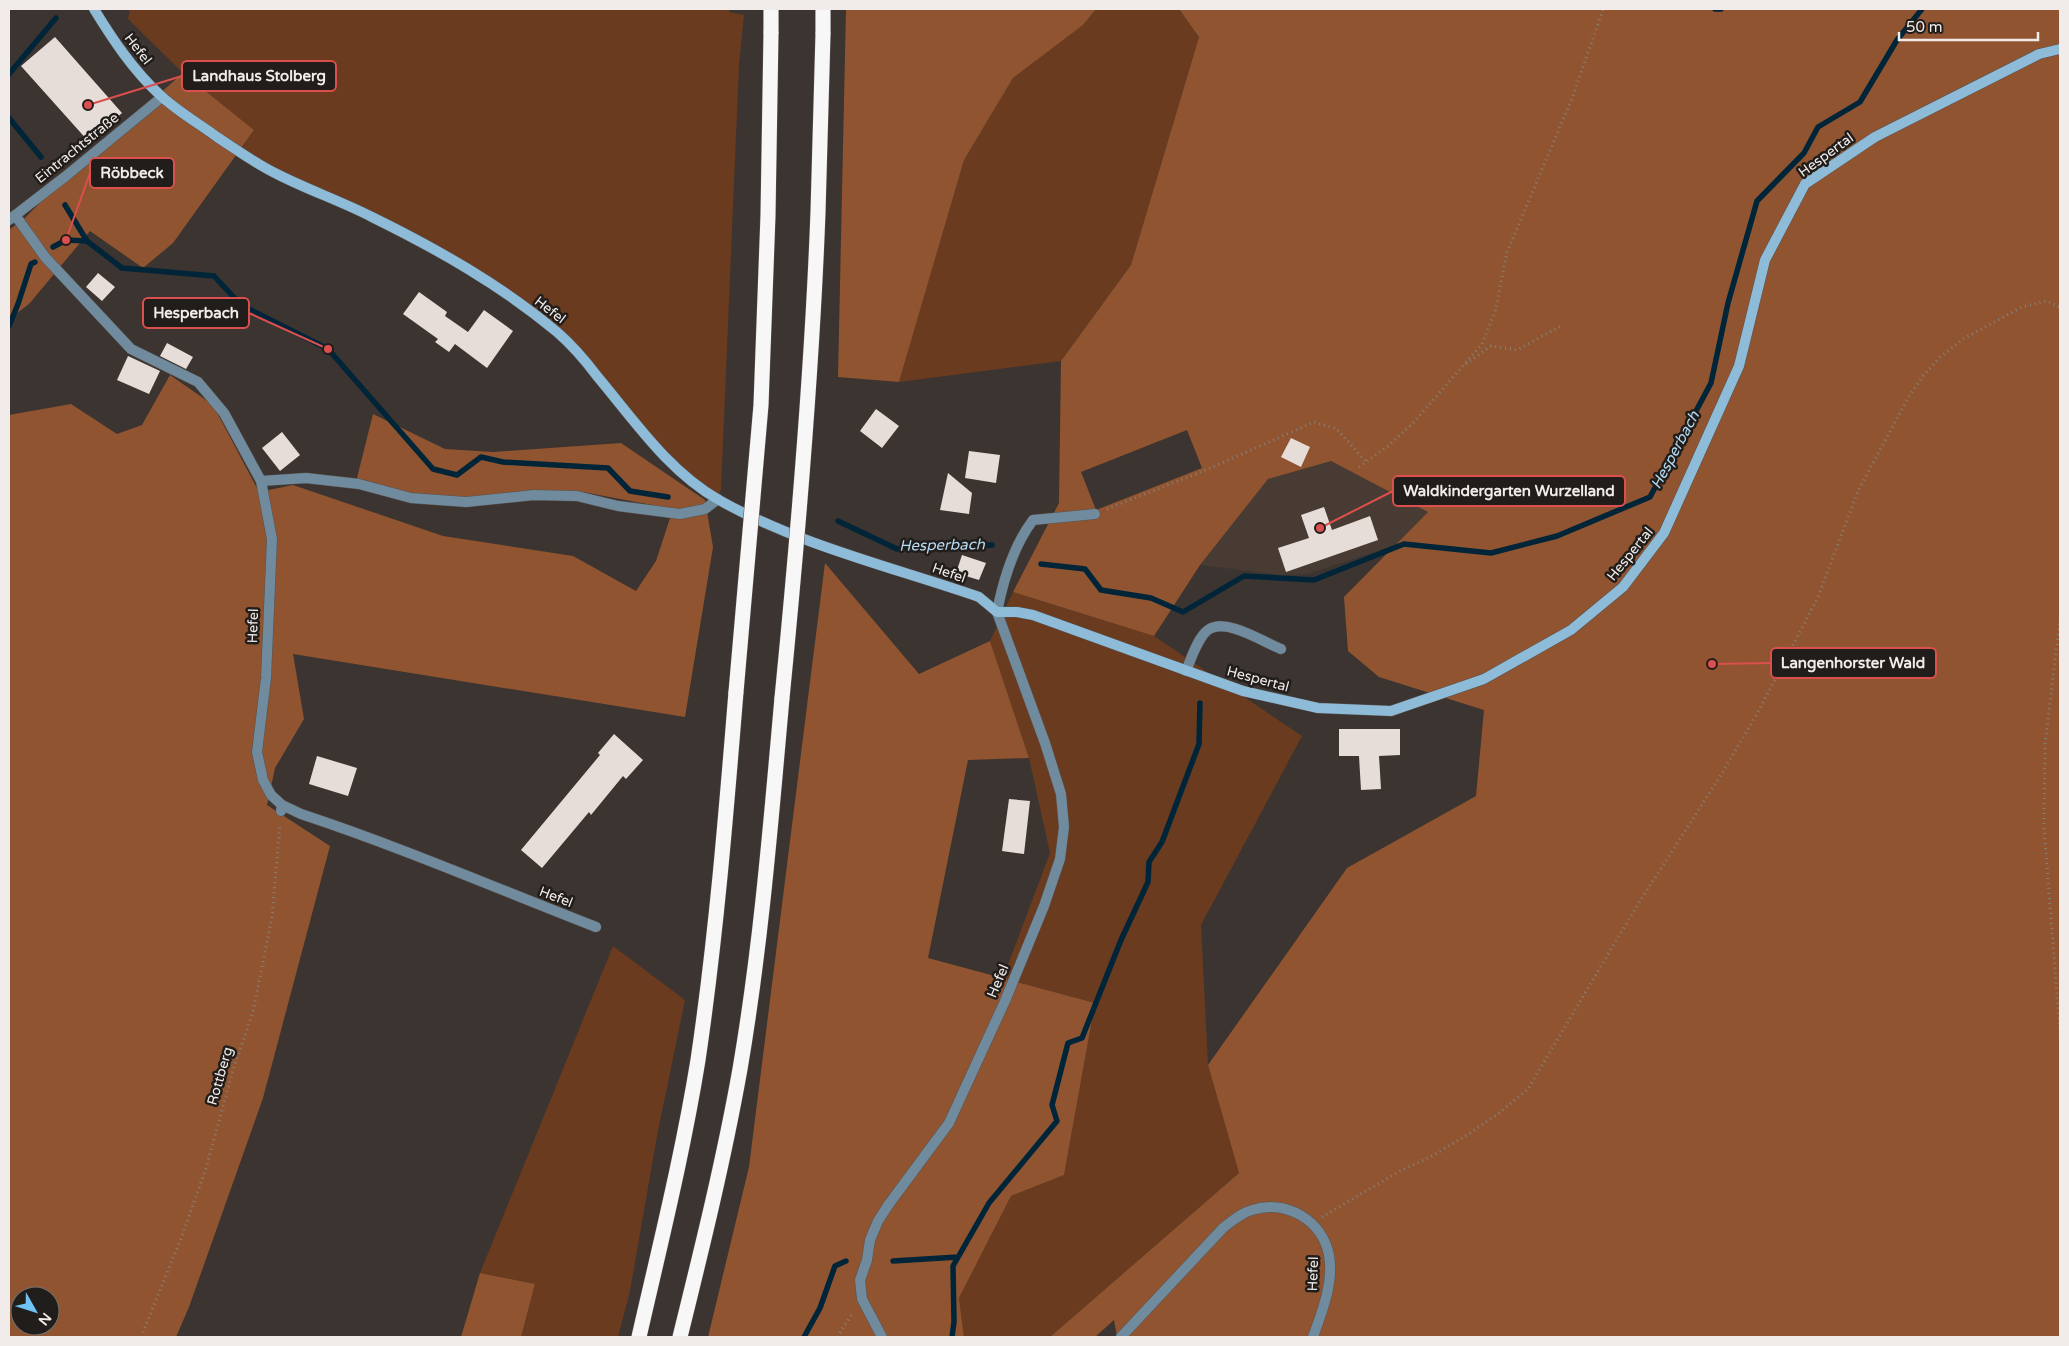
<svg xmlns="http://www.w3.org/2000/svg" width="2069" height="1346" font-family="'Varela Round',sans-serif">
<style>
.built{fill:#483b33}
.green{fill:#6a3b1e}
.forest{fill:#905530;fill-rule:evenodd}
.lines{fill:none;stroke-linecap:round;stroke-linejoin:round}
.stream{stroke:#002539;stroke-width:5.5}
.building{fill:#e7ddd8}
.service-casing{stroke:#59514e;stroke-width:11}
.minor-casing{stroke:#59514e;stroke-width:11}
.tertiary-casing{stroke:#59514e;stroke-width:11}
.secondary-casing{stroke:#59514e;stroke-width:11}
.motorway-casing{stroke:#59514e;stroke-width:16}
.path{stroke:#86807c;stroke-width:3;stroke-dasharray:1 4;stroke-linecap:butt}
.service{stroke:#6f8b9d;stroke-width:10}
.minor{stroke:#6f8b9d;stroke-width:10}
.tertiary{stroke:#6f8b9d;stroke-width:10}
.secondary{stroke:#8dbbd8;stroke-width:10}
.motorway{stroke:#f7f7f7;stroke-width:15}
.motorway-bridge-casing{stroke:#59514e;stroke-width:16;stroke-linecap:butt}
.motorway-bridge{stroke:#f7f7f7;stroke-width:15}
.labels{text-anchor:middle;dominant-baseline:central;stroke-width:5;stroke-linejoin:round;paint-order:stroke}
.street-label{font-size:14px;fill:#f1ece9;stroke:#201d1b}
.water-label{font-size:15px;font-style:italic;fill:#b7dbf2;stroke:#201d1b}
.leader{fill:none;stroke:#db4f4f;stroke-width:2}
.callout-dot{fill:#db4f4f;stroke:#201d1b;stroke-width:2}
.callout{fill:#201d1b;stroke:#db4f4f;stroke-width:2}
.callout-label{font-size:15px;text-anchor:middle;font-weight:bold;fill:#f1ece9}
</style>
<rect width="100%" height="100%" fill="#3c3430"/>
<path class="built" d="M1331 461 1428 512 1395 545 1308 574 1281 575 1200 565 1268 479Z"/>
<path class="green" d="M130 9H729V12L744 15 739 65 721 489 718 499 675 467 577 351 490 284 239 152 254 130 183 73 128 19Z
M1096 9H1179L1199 37 1131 265 1061 361 899 382 964 160 1013 78 1083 25Z
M1013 592 1154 636 1302 736 1201 925 1208 1065 1239 1173 1050 1337H964L959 1298 1011 1196 1064 1175 1095 1003 1003 978 1050 853 1029 758 990 641Z
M613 946 685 1000 657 1136 630 1291 618 1337H521L535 1284 480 1273Z"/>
<path class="forest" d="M846 9H1096L1083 25 1013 78 964 160 899 382 838 377Z
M1179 9H2060V1337H1117L1114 1320 1095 1337H1050L1239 1173 1208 1065 1347 868 1476 796 1484 710 1379 677 1348 651 1344 597 1428 512 1331 461 1268 479 1200 565 1154 636 1013 592 1059 503 1061 361 1131 265 1199 37ZM1187 430 1202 468 1096 510 1081 472Z
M183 73 254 130 173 243 143 268 90 231 29 304 9 319V230L26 217 66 176Z
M170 375 213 405 259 492 293 485 443 536 573 556 636 591 656 561 673 509 583 492 470 499 409 496 356 482 373 414 445 449 493 452 621 443 705 500 713 547 685 717 293 654 304 719 275 768 267 805 330 846 263 1098 189 1307 176 1337H9V415L71 404 117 434 142 425ZM20 1296H50V1326H20Z
M825 563 919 674 990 641 1029 758 968 760 928 958 1095 1003 1064 1175 1011 1196 959 1298 964 1337H708L749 1167Z
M480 1273 535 1284 521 1337H461Z"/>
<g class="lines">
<path class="stream" d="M1715 9H1721
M9 74 56 18
M9 118 41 157
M65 205 87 241 122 268 214 276 241 305 328 349 433 469 457 475 481 457 503 462 608 468 630 491 668 497
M53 247 66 240 87 241
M9 326 18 304 31 264 35 262
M838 521 897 549 992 545
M1041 564 1085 569 1101 590 1151 598 1183 612 1244 576 1314 580 1404 544 1491 553 1557 536 1650 497 1711 383 1728 303 1757 201 1804 153 1818 127 1860 102 1897 40 1922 9
M893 1261 958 1257
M804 1337 820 1308 835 1266 846 1261
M952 1337 954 1322 953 1266 989 1203 1057 1121 1052 1105 1068 1043 1082 1038 1121 940 1148 882 1149 862 1162 842 1199 744 1200 703"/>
</g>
<path class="building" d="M55 37 122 113 89 142 21 66Z
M98 273 115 287 102 301 86 287Z
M419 292 447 312 445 316 468 332 484 310 513 331 487 368 455 344 449 352 435 342 438 339 403 314Z
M167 343 193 357 186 369 160 356Z
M128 356 160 371 149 394 117 380Z
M876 409 899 426 882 448 860 431Z
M282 432 300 455 280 471 262 448Z
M1291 438 1310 447 1301 467 1281 457Z
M969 451 1000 455 996 483 965 478Z
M948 473 972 493 969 514 940 510Z
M1324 507 1332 530 1370 516 1378 540 1286 572 1278 548 1309 538 1301 515Z
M962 555 986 563 979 580 956 573Z
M1339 729H1400V755L1379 756 1381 789 1361 790 1359 756H1339Z
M614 734 643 760 626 779 623 776 591 815 589 812 542 868 521 850 600 755 598 753Z
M317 756 357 768 348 796 309 784Z
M1009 799 1030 801 1024 854 1002 851Z"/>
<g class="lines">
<defs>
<path id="service" d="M261 481 306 478 359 484 411 498 466 502 534 495 577 496 618 506 680 514 705 509 718 499
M997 612C1003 581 1014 545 1033 520L1095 514
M1186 671C1191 659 1198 637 1208 630 1226 617 1263 642 1281 649"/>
<path id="minor" d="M15 215 45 257 131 349 198 382 224 413 261 481 272 539 266 678 257 752 263 780 271 795 282 805 281 811
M9 220 66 176 162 97
M282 805 301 814C401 847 498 889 596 927"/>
<path id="tertiary" d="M882 1337 862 1299 860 1280 867 1260 870 1240 878 1221 889 1204 949 1123 1005 1001 1044 906 1060 859 1064 827 1061 794 1045 743 997 612
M1121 1337 1223 1228C1232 1221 1241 1213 1252 1210 1286 1199 1322 1220 1329 1255 1334 1282 1322 1312 1313 1337"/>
<path id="secondary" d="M94 9C113 40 133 70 160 95 177 111 198 123 217 137 237 150 256 164 277 174 308 190 341 201 372 217 437 249 501 285 557 332 572 345 585 360 597 376 634 420 668 471 719 500 799 545 892 567 979 597L997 612H1017L1033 615 1243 691 1318 708 1391 711 1484 679 1571 630 1623 587 1664 533 1739 366 1765 260 1805 184 1875 137 2039 54 2060 49"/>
<path id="motorway" d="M771 33V9
M823 34V9
M639 1337C660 1245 683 1153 698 1060 716 938 726 815 736 692
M680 1337C702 1248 724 1159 740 1069 761 946 771 821 782 698"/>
</defs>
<use href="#service" class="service-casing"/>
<use href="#minor" class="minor-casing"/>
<use href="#tertiary" class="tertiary-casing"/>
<use href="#secondary" class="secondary-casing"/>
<use href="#motorway" class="motorway-casing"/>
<path class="path" d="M1466 364 1491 346 1517 350 1561 326
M1359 467 1388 446 1414 422 1482 344 1495 312 1507 252 1573 96 1603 9
M1107 509 1213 467 1314 422 1337 429 1367 463
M2060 619 2045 745 2044 827 2060 1034
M1322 1217 1400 1171 1434 1155 1467 1135 1499 1113 1528 1089 1635 909 1719 778 1757 714 1818 597 1858 491 1909 396 1923 376 1940 357 1963 339 2022 307 2046 301 2060 307
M141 1337 182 1236 206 1168 233 1070 253 1012 272 917 280 824
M837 1337 853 1313"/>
<use href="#service" class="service"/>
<use href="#minor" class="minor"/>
<use href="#tertiary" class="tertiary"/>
<use href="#secondary" class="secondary"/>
<use href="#motorway" class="motorway"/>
<defs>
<path id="motorway-bridge" d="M736 692 761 405 768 215 771 33
M782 698C798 536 812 374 818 212 820 153 821 93 823 34"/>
</defs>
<use href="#motorway-bridge" class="motorway-bridge-casing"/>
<use href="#motorway-bridge" class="motorway-bridge"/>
</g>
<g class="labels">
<g class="street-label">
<text transform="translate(138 49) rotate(52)">Hefel</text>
<text transform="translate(77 148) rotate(-39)">Eintrachtstraße</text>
<text transform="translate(1826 155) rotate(-36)">Hespertal</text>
<text transform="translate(550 310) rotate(38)">Hefel</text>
<text transform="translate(1630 554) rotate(-51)">Hespertal</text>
<text transform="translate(949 573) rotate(19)">Hefel</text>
<text transform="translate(253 626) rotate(-88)">Hefel</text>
<text transform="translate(1258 679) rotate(15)">Hespertal</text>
<text transform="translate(556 897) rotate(21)">Hefel</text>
<text transform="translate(998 981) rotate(-67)">Hefel</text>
<text transform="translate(220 1076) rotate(-74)">Rottberg</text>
<text transform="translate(1313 1274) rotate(-88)">Hefel</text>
</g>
<g class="water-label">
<text transform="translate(1675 450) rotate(-62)">Hesperbach</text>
<text transform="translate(942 545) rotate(-1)">Hesperbach</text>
</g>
</g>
<path class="leader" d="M88 105L182 76M66 240L90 173M328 349L249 313M1320 528L1393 491M1712 664L1771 663"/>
<g class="callout-dot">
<circle cx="88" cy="105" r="5"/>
<circle cx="66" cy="240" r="5"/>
<circle cx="328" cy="349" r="5"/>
<circle cx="1320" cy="528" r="5"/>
<circle cx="1712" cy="664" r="5"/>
</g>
<g class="callout">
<rect x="182" y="61" width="154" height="30" rx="5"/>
<rect x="90" y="158" width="84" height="30" rx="5"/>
<rect x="143" y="298" width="106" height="30" rx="5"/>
<rect x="1393" y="476" width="232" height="30" rx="5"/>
<rect x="1771" y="648" width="165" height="30" rx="5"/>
</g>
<g class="callout-label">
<text x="259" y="81">Landhaus Stolberg</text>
<text x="132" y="178">Röbbeck</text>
<text x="196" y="318">Hesperbach</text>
<text x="1509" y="496">Waldkindergarten Wurzelland</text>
<text x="1853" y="668">Langenhorster Wald</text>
</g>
<rect width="2069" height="1346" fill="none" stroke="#f1ece9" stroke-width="20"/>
<g transform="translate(35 1311) rotate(129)"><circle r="24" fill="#201d1b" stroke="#74706d"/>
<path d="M0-4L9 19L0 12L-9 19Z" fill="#6fc2f4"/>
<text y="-8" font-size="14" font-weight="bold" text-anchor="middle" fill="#f1ece9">N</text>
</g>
<path d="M1899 32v8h139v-8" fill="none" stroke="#f1ece9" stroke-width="2.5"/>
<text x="1906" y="32" font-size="15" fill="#f1ece9" stroke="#201d1b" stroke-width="4" paint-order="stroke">50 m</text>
</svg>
